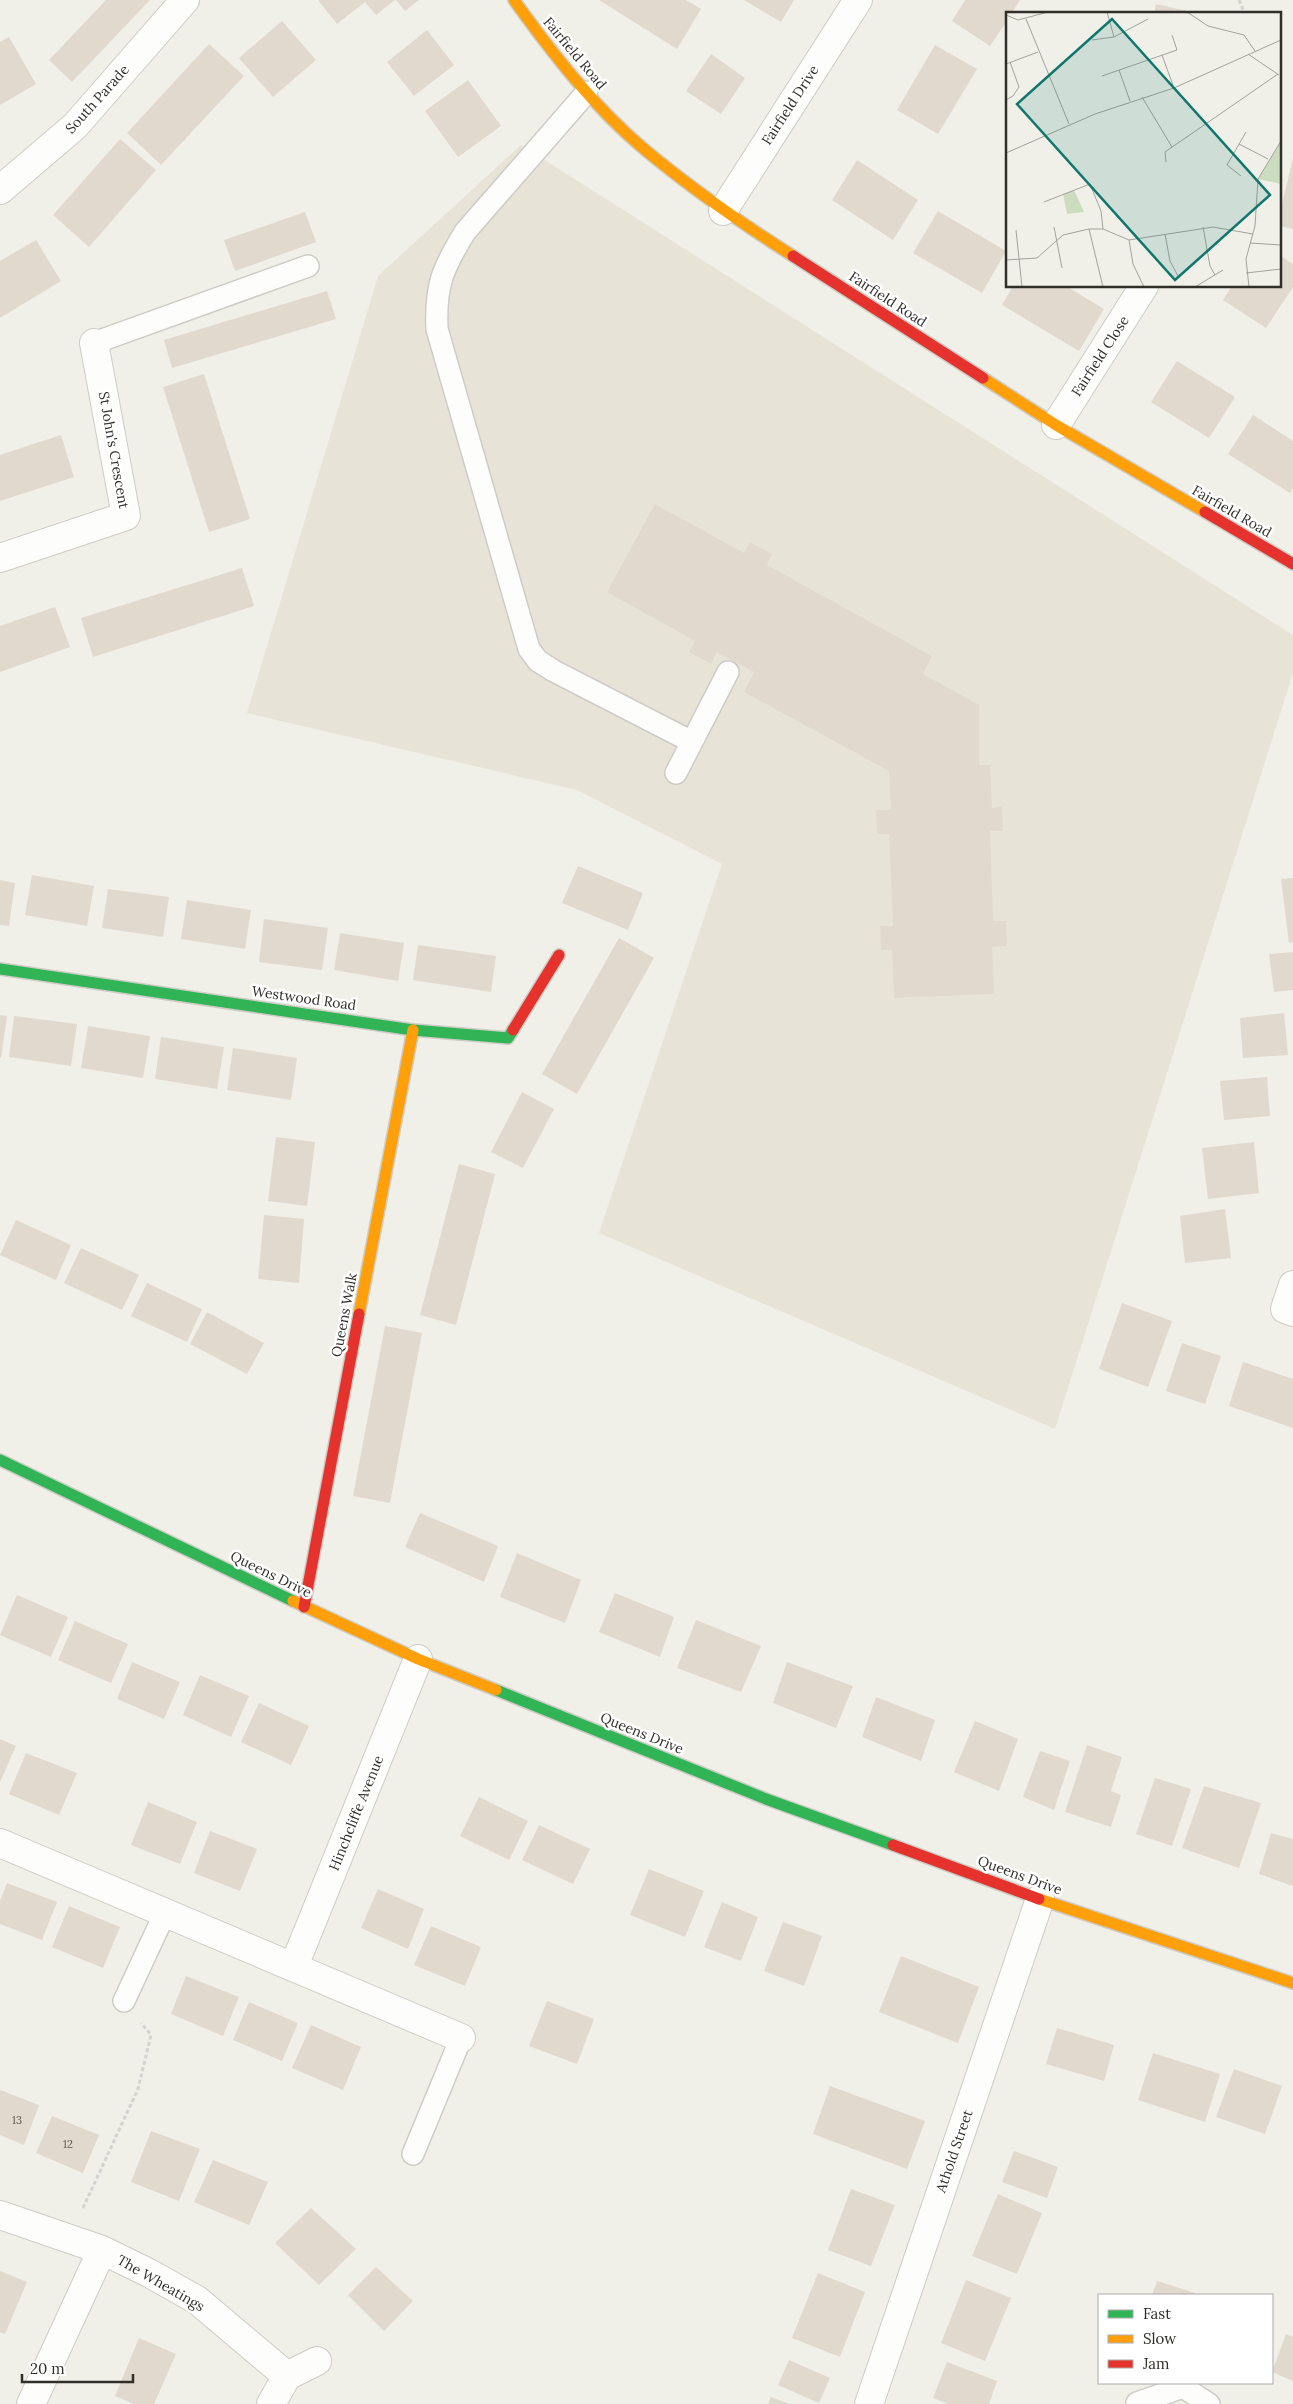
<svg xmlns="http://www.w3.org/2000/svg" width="1293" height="2404" font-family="Lora,serif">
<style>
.built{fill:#e7e4d7}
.building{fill:#e1d9cd}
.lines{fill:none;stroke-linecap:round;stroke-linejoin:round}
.lane-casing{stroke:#cdccc6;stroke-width:24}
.street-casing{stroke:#cdccc6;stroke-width:30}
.fast-casing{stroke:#cdccc6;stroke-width:14}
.slow-casing{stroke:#cdccc6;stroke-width:14}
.jam-casing{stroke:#cdccc6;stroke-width:14}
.path{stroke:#d4d3d1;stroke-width:3;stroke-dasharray:4 2.5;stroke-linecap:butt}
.lane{stroke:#fdfdfc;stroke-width:21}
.street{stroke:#fdfdfc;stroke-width:28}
.fast{stroke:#30b455;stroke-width:11}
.slow{stroke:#ff9f0a;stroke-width:11}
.jam{stroke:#e5322d;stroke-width:11}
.labels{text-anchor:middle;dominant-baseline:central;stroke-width:5;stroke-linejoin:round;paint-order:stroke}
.number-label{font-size:11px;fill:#5c5a53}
.street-label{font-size:14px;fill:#2f2e29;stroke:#fff}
.inset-road{fill:none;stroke:#a3a29c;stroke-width:1}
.view{fill:#0f766e;fill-opacity:0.15;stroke:#0f766e;stroke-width:2.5}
.inset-edge{fill:none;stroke:#2f2e29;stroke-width:2.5}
</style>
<rect width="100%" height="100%" fill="#f0efe8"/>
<path class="built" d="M521 145 1293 635V673L1055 1429 599 1233 722 864 577 790 247 713 378 276Z"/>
<path class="building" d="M106 0H150L72 82 49 60Z
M318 0H395L376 15 365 2 337 24Z
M396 0H419L405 11Z
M599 0H686L701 9 677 49Z
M744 0H794L781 22Z
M965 0H1020L1011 14H1007V21L990 46 952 21Z
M1156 4 1196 13V14H1154Z
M282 21 316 60 273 97 239 58Z
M427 30 454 65 414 96 387 62Z
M9 37 36 84 0 105V42Z
M209 44 244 76 161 165 127 133Z
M935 45 977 69 938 134 897 110Z
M711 54 745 78 721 114 686 91Z
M468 80 501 126 458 157 425 111Z
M120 139 156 170 89 247 53 215Z
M1293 158V229L1279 226V216Z
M857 160 918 200 893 240 832 200Z
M938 211 1006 251 982 293 913 253Z
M305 212 316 242 235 271 224 240Z
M36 240 61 281 0 318V261Z
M1279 255 1293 264V287L1266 328 1223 300 1232 286H1279Z
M1013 286H1066L1104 309 1079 351 1002 305Z
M327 291 336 319 172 368 164 340Z
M1177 361 1235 397 1209 438 1151 402Z
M204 374 250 519 209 532 163 387Z
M1253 415 1293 441V488L1290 493 1228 454Z
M61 435 74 477 0 501V455Z
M655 504 744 553 750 542 772 554 767 565 932 656 923 674 979 705V765H990L992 808 1002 807 1003 831H990L993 921H1006L1007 946 992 947 994 994 894 998 892 950H881L880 926H893L889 834H877L876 810H891L889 771 744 692 754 672 717 652 711 664 689 652 695 641 607 592Z
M242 568 254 606 93 657 81 618Z
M55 607 70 647 0 672V626Z
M578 866 643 893 628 930 562 903Z
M32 875 94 886 87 926 25 915Z
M1293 878V942L1289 943 1281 879Z
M0 880 15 883 9 926 0 925Z
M108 889 169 897 163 937 102 928Z
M187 900 251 910 245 949 181 939Z
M264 919 328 928 322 970 259 962Z
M340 933 404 943 398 981 334 970Z
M619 938 654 958 577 1094 542 1074Z
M418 945 496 956 491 992 413 980Z
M1293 952V990L1274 992 1269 954Z
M1284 1013 1288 1055 1243 1058 1240 1018Z
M0 1015 7 1016 1 1058H0Z
M14 1016 77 1024 71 1066 9 1057Z
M88 1026 150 1036 143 1078 81 1068Z
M161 1037 224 1047 217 1089 155 1079Z
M233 1048 297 1058 291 1100 227 1090Z
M1267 1077 1270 1116 1224 1120 1220 1081Z
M522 1092 554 1109 523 1168 491 1152Z
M276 1137 315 1142 307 1206 268 1201Z
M1254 1142 1259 1193 1208 1199 1202 1148Z
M459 1164 495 1174 456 1325 420 1315Z
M1225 1209 1231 1258 1185 1263 1180 1216Z
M264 1215 304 1219 299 1283 258 1279Z
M16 1220 71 1245 56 1280 0 1255Z
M81 1248 139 1275 122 1310 64 1283Z
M147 1283 202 1309 187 1342 131 1316Z
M1122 1303 1172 1321 1148 1387 1099 1369Z
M207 1312 264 1343 247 1374 190 1344Z
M385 1326 422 1333 390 1503 353 1496Z
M1182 1343 1221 1356 1205 1404 1166 1391Z
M1243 1362 1293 1379V1428L1229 1406Z
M420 1513 498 1546 484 1582 405 1547Z
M517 1553 581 1580 565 1623 500 1597Z
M615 1593 674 1617 660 1657 599 1632Z
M17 1595 68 1617 51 1657 0 1635Z
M696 1620 761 1646 741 1692 677 1668Z
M75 1621 128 1644 111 1683 58 1660Z
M132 1662 180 1682 164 1719 117 1699Z
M787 1662 853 1686 836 1728 773 1703Z
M200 1675 249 1696 231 1737 183 1715Z
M876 1697 935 1720 921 1761 862 1737Z
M259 1703 309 1726 291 1765 241 1742Z
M975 1721 1018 1739 999 1791 954 1772Z
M0 1739 16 1746 0 1782Z
M1087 1745 1122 1757 1111 1791 1121 1795 1111 1827 1065 1812Z
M1040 1751 1070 1761 1054 1810 1023 1797Z
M26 1753 77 1773 59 1815 9 1794Z
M1155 1778 1191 1789 1172 1846 1136 1834Z
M1204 1786 1261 1803 1239 1868 1182 1848Z
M479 1797 528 1821 509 1860 460 1836Z
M148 1802 197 1822 180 1864 131 1845Z
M539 1825 590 1849 573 1884 522 1860Z
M210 1831 257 1849 240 1891 194 1873Z
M1271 1833 1293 1839V1886L1259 1874Z
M649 1869 704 1891 685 1937 630 1915Z
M7 1883 57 1902 42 1940 0 1924V1901Z
M378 1889 424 1909 408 1949 361 1928Z
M722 1902 758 1917 741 1961 704 1947Z
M69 1906 120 1927 103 1968 52 1947Z
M783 1922 822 1936 804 1986 764 1971Z
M431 1926 481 1947 465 1986 414 1965Z
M901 1956 979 1987 958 2043 879 2012Z
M186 1976 239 1997 223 2036 171 2014Z
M547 2001 594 2019 577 2064 529 2046Z
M249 2002 298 2023 282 2061 233 2040Z
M311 2025 361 2047 343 2090 292 2068Z
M1057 2028 1114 2045 1104 2081 1046 2064Z
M1153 2053 1220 2074 1205 2122 1138 2100Z
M1234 2069 1282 2086 1265 2134 1216 2117Z
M830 2086 925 2121 907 2169 813 2134Z
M0 2090 39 2105 24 2145 0 2135Z
M52 2116 99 2135 83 2173 36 2153Z
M151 2131 200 2149 179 2201 131 2182Z
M1014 2151 1058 2167 1047 2198 1002 2182Z
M213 2160 268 2182 249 2225 194 2202Z
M851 2189 895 2205 871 2266 828 2250Z
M998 2194 1042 2213 1017 2274 972 2256Z
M311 2208 356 2249 319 2285 275 2243Z
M376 2267 413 2301 384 2331 348 2295Z
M0 2271 27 2282 5 2334 0 2332Z
M818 2273 865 2292 840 2357 792 2338Z
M966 2280 1011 2298 985 2361 941 2343Z
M1157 2281 1195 2293 1194 2295H1152Z
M1286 2334 1293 2337V2381L1272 2372Z
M139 2338 176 2354 154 2404H134L115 2396Z
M789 2360 830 2378 819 2403 778 2385Z
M947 2362 997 2381 989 2404H948L933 2398Z
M771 2397 790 2404H768Z"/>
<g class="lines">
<defs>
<path id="lane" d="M587 92 465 232C443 268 435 285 437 329L529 649 538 661 554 671 692 742
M94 343 308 266
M676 773 728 672
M124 2001 165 1913
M413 2154 461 2038
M1137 2403 1183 2387 1209 2404"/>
<path id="street" d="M0 190 75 126 185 0
M723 211 858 0
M1056 425 1144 286
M0 558 126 516 94 343
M1293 1285 1285 1309 1293 1312
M0 1843 461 2038
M294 1966 418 1659
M0 2215 102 2250 149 2273 197 2300 287 2376
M31 2404 102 2250
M271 2404 287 2376 317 2361
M869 2404 1040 1899"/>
<path id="fast" d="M0 969 413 1030 508 1038 513 1030
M0 1460 293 1601
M496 1690 766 1799 893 1845"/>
<path id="slow" d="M514 0C552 53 594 107 644 149 692 189 741 223 793 256
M983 378 1056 425 1205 512
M359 1314 413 1030
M293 1601 418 1659 496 1690
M1039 1899 1293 1983"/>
<path id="jam" d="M793 256 983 378
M1205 512 1293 564
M513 1030 559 955
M304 1607 359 1314
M893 1845 1039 1899"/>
</defs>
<use href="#lane" class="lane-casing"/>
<use href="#street" class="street-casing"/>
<use href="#fast" class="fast-casing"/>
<use href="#slow" class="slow-casing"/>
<use href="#jam" class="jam-casing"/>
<path class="path" d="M1239 0 1245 14
M83 2208 138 2089 151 2035 141 2023"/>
<use href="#lane" class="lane"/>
<use href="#street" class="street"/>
<use href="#fast" class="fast"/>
<use href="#slow" class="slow"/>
<use href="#jam" class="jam"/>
</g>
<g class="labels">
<g class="number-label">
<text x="17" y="2120">13</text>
<text x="68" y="2144">12</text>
</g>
<g class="street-label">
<text transform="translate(575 53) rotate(50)">Fairfield Road</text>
<text transform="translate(97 99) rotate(-48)">South Parade</text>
<text transform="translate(790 105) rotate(-57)">Fairfield Drive</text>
<text transform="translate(888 299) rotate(33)">Fairfield Road</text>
<text transform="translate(1100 356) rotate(-57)">Fairfield Close</text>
<text transform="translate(114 450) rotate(80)">St John's Crescent</text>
<text transform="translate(1232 511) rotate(30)">Fairfield Road</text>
<text transform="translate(304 998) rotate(8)">Westwood Road</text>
<text transform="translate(344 1315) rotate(-79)">Queens Walk</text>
<text transform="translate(271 1574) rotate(26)">Queens Drive</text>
<text transform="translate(642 1733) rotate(22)">Queens Drive</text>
<text transform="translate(356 1813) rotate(-68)">Hinchcliffe Avenue</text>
<text transform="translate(1020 1875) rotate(20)">Queens Drive</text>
<text transform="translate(954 2151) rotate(-71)">Athold Street</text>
<text transform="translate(161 2283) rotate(30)">The Wheatings</text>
</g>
</g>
<g transform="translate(1006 12)">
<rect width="275" height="275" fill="#f0efe8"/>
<path d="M275 129V172L252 167ZM68 178 78 200 61 202 57 182Z" fill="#ccdcbe"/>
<path class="inset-road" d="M101 0 108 25M181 0 202 14 238 23 249 39M0 3 12 8 42 0M20 7 63 112M86 28 108 25 142 7M242 42 273 63M156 43 168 76M0 52 32 40M113 58 124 89M96 64 171 38 166 23M136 85 166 135M0 88 7 84 13 75 4 50M233 132 262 147M0 141 89 102 168 76 275 28M160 150 159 140 272 62M235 164 221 153 240 120M38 190 84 172 95 199 97 217M48 215 56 256M197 215 204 254 209 263M83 217 97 275M10 218 16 275M159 222 164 249 172 264M123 228 127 252 138 275M244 231 275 233M0 248 31 246 57 223 83 217H97L123 228 207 215 247 222M240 261 275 257M189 275 217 258M243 275 240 247 249 214 252 167 275 129"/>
<path class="view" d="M106 7 264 183 169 268 11 92Z"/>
<rect width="275" height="275" class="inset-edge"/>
</g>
<rect x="1098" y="2294" width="175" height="90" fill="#ffffff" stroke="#acaba9"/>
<rect x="1108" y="2310" width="25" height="8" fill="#30b455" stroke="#acaba9"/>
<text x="1143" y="2319" font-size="15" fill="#2f2e29">Fast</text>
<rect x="1108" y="2335" width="25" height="8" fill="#ff9f0a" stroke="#acaba9"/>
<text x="1143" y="2344" font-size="15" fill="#2f2e29">Slow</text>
<rect x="1108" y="2360" width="25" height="8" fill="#e5322d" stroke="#acaba9"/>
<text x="1143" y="2369" font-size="15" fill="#2f2e29">Jam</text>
<path d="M22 2374v8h111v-8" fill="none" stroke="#2f2e29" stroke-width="2.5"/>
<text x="30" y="2374" font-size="15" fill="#2f2e29" stroke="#ffffff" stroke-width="4" paint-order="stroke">20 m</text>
</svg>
